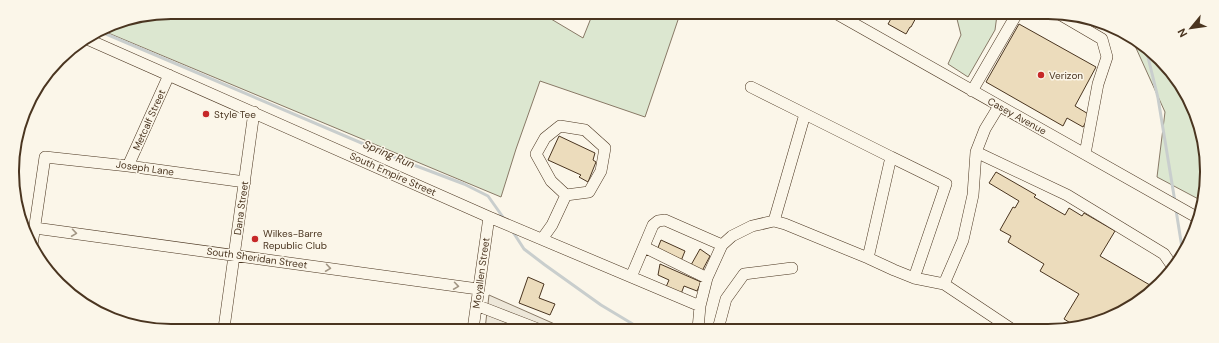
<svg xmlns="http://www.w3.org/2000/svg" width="1219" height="343" font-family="'DM Sans',sans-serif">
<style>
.green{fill:#dce7d0;stroke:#887966}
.parking{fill:#ede7d9;stroke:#887966}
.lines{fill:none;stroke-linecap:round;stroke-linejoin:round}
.stream{stroke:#c9cecd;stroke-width:3}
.building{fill:#ecdcbc;stroke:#4a3520}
.minor-casing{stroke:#4a3520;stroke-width:12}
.minor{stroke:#fbf6e9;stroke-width:11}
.oneway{stroke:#a29684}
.poi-dot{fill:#c62828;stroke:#fbf6e9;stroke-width:1.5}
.labels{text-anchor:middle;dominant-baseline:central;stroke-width:3;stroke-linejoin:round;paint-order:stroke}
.poi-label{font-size:10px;fill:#4a3520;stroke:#fbf6e9;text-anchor:start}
.street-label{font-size:10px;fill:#4a3520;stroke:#fbf6e9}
.water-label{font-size:11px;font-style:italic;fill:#4a3520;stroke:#fbf6e9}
.rim{fill:none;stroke:#4a3520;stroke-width:2}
</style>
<rect width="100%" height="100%" fill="#fbf6e9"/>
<path class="green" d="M172 12 541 13 583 38 593 13 680 14 645 117 540 81 516 149 501 197 101 30 111 24Z
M956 15H997L995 30 968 77 948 64 961 35Z
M1131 37 1136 39 1180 83 1204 140V202L1157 177 1165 112Z"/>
<path class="parking" d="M489 295 566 329H485Z"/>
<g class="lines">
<path class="stream" d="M99 31 406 162 464 184 488 196 505 220
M1146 49 1158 98 1175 202
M1176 210 1183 254
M513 232 524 249 545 265 601 305 641 329"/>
</g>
<path class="building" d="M888 14H918L911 27H910L906 34 888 24 892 17Z
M1019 24 1096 67 1075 106 1090 115 1083 127 1067 118 1063 126 986 82Z
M559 136 595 153 593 160 596 162 588 182 579 177 581 175 548 160Z
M996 172 1036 195 1034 197 1065 215 1069 208 1082 216 1084 213 1115 231 1100 256 1155 288 1153 291 1118 315 1077 327 1064 319 1079 294 1040 271 1044 264 1008 242 1011 236 1000 230 1013 207 1015 208 1019 201 989 183Z
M661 240 685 251 681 261 657 250Z
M700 249 710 256 702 271 691 265Z
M660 264 701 282 697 291 684 286 681 294 666 287 669 280 658 275Z
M528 277 544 284 539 298 555 304 550 315 519 303Z"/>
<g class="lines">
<defs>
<path id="minor" d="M837 14 1198 218
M1061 15 1102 39 1107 57 1098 84 1085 154
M87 39 489 217 700 306
M751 87 805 114
M972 91 1015 17 1017 15
M976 152 1067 195 1164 254 1173 267
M891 157 946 184 914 278
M128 166 169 75
M774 221 805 114 891 157 868 258
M35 228 478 289
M542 239 552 225 566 195 551 181 536 154 545 138 560 126 585 130 605 148 601 171 589 192 566 195
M32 245 45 157 128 166 245 182
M644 247 707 278
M631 277 653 225 658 221 665 220 722 245
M944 284 1013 330
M476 305 538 329
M224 328 254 112
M473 329 489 217
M698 329 700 306 707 278 722 245 732 236 752 226 774 221 785 224 868 258 894 270 914 278 944 284 963 240 973 195 976 152 985 129 999 106
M718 329 726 299 744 274 792 268"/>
</defs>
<use href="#minor" class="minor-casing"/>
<use href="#minor" class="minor"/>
</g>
<defs><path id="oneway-chevron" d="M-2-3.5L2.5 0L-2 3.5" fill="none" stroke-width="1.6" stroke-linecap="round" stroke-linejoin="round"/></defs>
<g class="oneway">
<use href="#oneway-chevron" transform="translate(74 233) rotate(8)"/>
<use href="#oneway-chevron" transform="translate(328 268) rotate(8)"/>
<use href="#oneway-chevron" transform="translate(456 286) rotate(8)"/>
</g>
<g class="poi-dot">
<circle cx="1041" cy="75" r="4"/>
<circle cx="206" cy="114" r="4"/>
<circle cx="255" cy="239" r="4"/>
</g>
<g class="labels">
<g class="poi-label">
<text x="1049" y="75">Verizon</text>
<text x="214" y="114">Style Tee</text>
<text x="263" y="233">Wilkes-Barre<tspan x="263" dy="12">Republic Club</tspan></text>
</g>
<g class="street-label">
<text transform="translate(1017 116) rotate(29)">Casey Avenue</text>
<text transform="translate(149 120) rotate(-66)">Metcalf Street</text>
<text transform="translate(145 168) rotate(8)">Joseph Lane</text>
<text transform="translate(393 174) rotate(24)">South Empire Street</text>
<text transform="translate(241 208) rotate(-82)">Dana Street</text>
<text transform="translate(257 258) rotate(8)">South Sheridan Street</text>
<text transform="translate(481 273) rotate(-82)">Moyallen Street</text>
</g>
<g class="water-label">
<text transform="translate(389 154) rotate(23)">Spring Run</text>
</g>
</g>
<path d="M0 0H1219V343H0ZM171 19H1048A152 152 0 0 1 1200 171V172A152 152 0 0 1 1048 324H171A152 152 0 0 1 19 172V171A152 152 0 0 1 171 19Z" fill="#fbf6e9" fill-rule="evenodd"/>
<path class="rim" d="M171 19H1048A152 152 0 0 1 1200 171V172A152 152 0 0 1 1048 324H171A152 152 0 0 1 19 172V171A152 152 0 0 1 171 19Z"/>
<g transform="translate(1191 28) rotate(241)" stroke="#fbf6e9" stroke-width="3" paint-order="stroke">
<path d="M0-3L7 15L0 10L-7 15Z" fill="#4a3520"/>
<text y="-6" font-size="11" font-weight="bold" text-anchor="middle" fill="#4a3520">N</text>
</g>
</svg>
